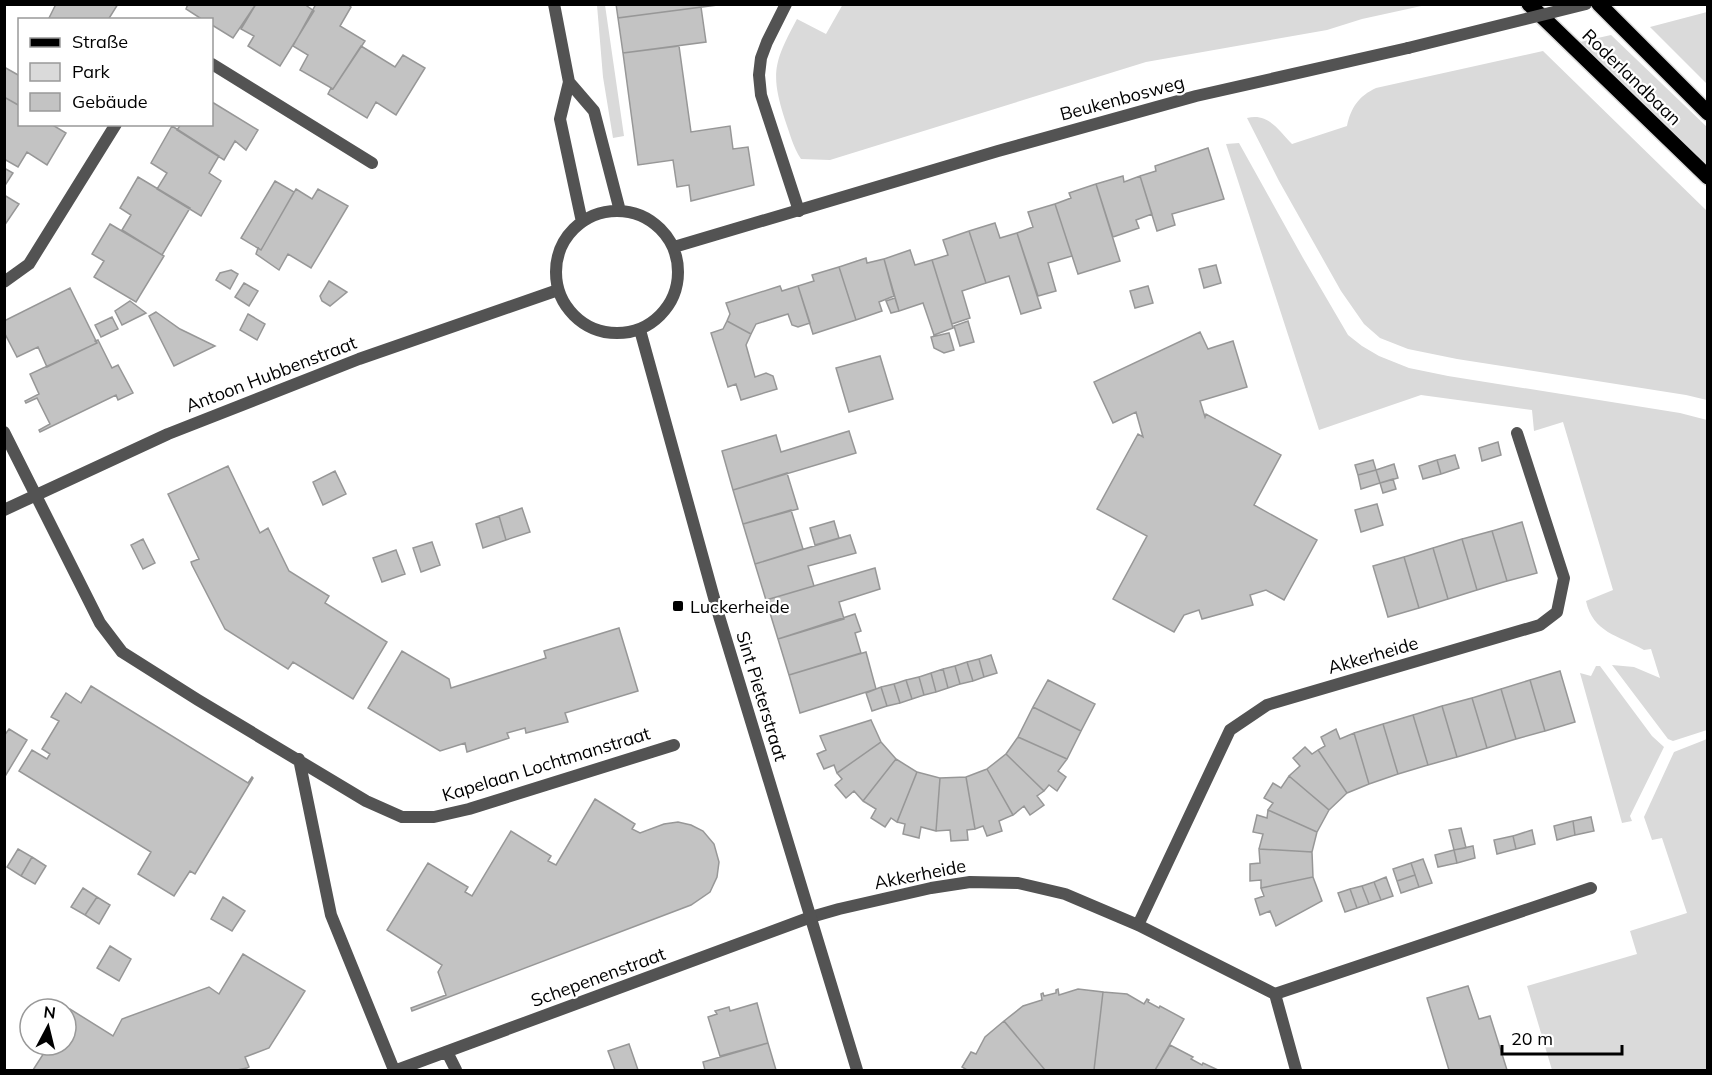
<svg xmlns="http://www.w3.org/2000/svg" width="1712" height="1075" font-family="Mulish,sans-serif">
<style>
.green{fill:#dadada}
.building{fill:#c3c3c3;stroke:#979797;stroke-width:1.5}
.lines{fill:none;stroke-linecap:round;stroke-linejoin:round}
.primary-casing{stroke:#dbdbdb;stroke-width:18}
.minor{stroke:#535353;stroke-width:12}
.tertiary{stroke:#535353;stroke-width:12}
.primary{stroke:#000;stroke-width:15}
.tertiary-bridge{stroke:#535353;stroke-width:12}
.poi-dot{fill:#000;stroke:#fff;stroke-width:2}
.labels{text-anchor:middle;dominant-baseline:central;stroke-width:4.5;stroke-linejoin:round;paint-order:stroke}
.street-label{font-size:18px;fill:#000;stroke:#fff}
.poi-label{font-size:18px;fill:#000;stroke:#fff;text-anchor:start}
</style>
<rect width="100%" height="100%" fill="#fff"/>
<path class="green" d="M843 4H1426V5L1362 19 1327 30 1146 62 830 160 801 159C793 147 790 134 785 120 770 73 774 62 797 19L826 34Z
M597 5H605L624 136 613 138 603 77Z
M1707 12H1708L1707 84 1650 27Z
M1611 35 1707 127V165L1580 42Z
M1543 51 1707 211V400L1686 395 1457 359 1408 349 1380 338 1364 324 1341 291 1279 181 1247 118C1269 113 1278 130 1292 144L1347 126C1351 107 1359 96 1376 88Z
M1239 143 1303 258 1348 335 1362 346 1379 356 1409 368 1448 376 1680 413 1707 420V730L1673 741 1668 739 1612 665 1634 667 1660 678 1651 649 1644 650C1618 635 1593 633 1586 601L1613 590 1563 422 1534 431 1532 410 1421 395 1319 430 1226 144Z
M1596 666H1600L1652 736 1664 747 1630 816 1632 821 1622 823 1580 673 1591 676Z
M1707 739V1070H1552L1527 986 1637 954 1630 931 1687 913 1662 838 1652 840 1644 817 1674 752Z"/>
<path class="building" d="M56 4H118L108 20H48Z
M188 4H256L233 38 212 25V20H203L186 9Z
M256 4H304L314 11 280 66 248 46 254 36 241 29Z
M316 4H348L351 7 340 26 365 41 333 89 300 70 308 55 293 46Z
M616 4H717V5L618 18Z
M701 7 706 42 623 53 618 18Z
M361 46 395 67 403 55 425 68 396 115 376 102 367 118 328 94 331 88 333 89Z
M679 46 691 132 730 126 733 149 748 147 754 185 691 201 689 185 677 187 673 160 638 165 623 53Z
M4 67 20 76V106L4 97Z
M4 97 20 106V124H51L66 133 47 165 27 152 18 167 4 159Z
M212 102 258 130 246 150 235 141 224 160 177 130 181 124H212Z
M172 126 219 156 209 173 221 181 201 216 157 189 167 173 151 163Z
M1208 148 1224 199 1172 214 1175 225 1157 231 1140 176 1156 171 1155 166Z
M4 168 13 173 4 187Z
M1123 176 1124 182 1140 176 1152 214 1136 220 1139 228 1113 237 1096 184Z
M138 177 190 208 162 255 122 230 131 215 120 208Z
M275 181 294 192 261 250 241 238Z
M1096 184 1120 261 1078 274 1055 204 1071 198 1069 193Z
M296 189 312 199 318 189 348 206 311 268 288 254 279 270 256 254 258 248 261 250Z
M4 195 19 204 4 226Z
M1055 204 1072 256 1048 263 1056 291 1038 296 1017 233 1033 227 1028 212Z
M995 223 1000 238 1017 233 1041 308 1021 314 1009 276 986 283 969 231Z
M110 224 164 256 136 302 94 277 104 261 92 254Z
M969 231 986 283 962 291 970 318 952 324 932 260 948 255 943 240Z
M910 250 915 265 932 260 953 328 934 335 923 303 899 311 884 259Z
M866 258 867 263 884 259 894 296 879 302 882 311 856 320 839 267Z
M1216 265 1221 283 1204 288 1199 269Z
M839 267 856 320 813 334 798 286 814 281 812 275Z
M231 270 238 274 230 289 216 280 220 273Z
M329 281 347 292 330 306 322 301 320 296Z
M244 283 258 291 249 306 235 297Z
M780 286 782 291 798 286 810 323 798 327 792 325 788 314 756 324 751 334 727 321 730 314 726 303Z
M1148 286 1153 303 1135 308 1130 291Z
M70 288 97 343 47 367 38 347 17 357 4 332V321Z
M895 298 899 311 891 313 886 301Z
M130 301 146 313 122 325 115 311Z
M156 312 180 329 215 346 174 366 149 316Z
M248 314 265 324 257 340 240 330Z
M112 317 118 329 101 337 95 325Z
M727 321 751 334 746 345 755 377 766 373 773 376 777 389 741 400 736 384 728 387 711 333 723 329Z
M968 321 974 342 960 346 954 326Z
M1200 332 1208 349 1233 341 1247 387 1200 401 1205 417 1206 414 1281 455 1254 505 1317 540 1284 600 1266 590 1250 595 1253 605 1202 619 1199 610 1184 615 1174 632 1113 599 1147 536 1097 509 1138 434 1143 437 1136 412 1113 423 1094 382Z
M949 333 954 350 944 353 934 348 931 337Z
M98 340 112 368 118 365 133 393 118 400 116 395 40 432 39 430 50 424 37 398 26 403 25 401 39 394 30 374 97 343 95 341Z
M880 356 893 399 849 412 836 368Z
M849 431 856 453 733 490 722 451 776 435 781 452Z
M1498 442 1501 455 1482 461 1479 448Z
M1455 455 1459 468 1441 474 1437 460Z
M1373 460 1376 470 1358 475 1355 465Z
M1437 460 1441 474 1423 479 1419 466Z
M1394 464 1398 478 1380 483 1376 470Z
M228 466 260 533 268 528 289 571 329 596 325 603 387 642 353 699 293 662 288 669 225 629 192 565 191 562 199 559 168 494Z
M1376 470 1380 483 1361 489 1358 475Z
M335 471 346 494 323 505 313 482Z
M787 473 798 509 743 524 733 490Z
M1393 479 1396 489 1383 493 1380 483Z
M1377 504 1383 525 1361 532 1355 510Z
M522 508 530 532 506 540 499 516Z
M791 510 803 549 755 564 743 524Z
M499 516 506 540 483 548 476 524Z
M834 521 839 538 815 545 810 528Z
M1522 522 1537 573 1507 581 1492 531Z
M1492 531 1507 581 1477 590 1462 539Z
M850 535 856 553 808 566 814 586 766 600 755 564Z
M143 539 155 563 143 569 131 545Z
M1462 539 1477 590 1448 599 1433 548Z
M432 542 440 565 421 572 413 548Z
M1433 548 1448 599 1419 608 1404 557Z
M396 550 405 574 382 582 373 558Z
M1404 557 1419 608 1388 617 1373 566Z
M875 568 880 589 839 602 844 619 778 639 766 600Z
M855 614 861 631 855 633 861 653 789 675 778 639Z
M619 628 638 691 565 713 568 722 526 733 525 728 507 733 509 738 467 752 465 743 440 751 368 708 402 651 449 679 451 688 546 658 544 651Z
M866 652 876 689 800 713 789 675Z
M991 655 997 673 984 677 979 659Z
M979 659 984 677 973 681 967 662Z
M967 662 973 681 960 684 955 666Z
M955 666 960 684 948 688 943 669Z
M943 669 948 688 936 692 931 673Z
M1560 671 1575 722 1545 731 1530 680Z
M931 673 936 692 924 695 919 677Z
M919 677 924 695 912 699 906 680Z
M906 680 912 699 900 703 894 684Z
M1048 680 1095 704 1081 731 1033 707Z
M1530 680 1545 731 1516 739 1501 689Z
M894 684 900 703 887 706 881 687Z
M91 686 248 783 252 777 253 778 195 874 190 871 174 896 138 874 151 852 19 771 32 750 47 759 50 754 42 749 59 721 51 717 66 693 81 703Z
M881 687 887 706 872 711 866 693Z
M1501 689 1516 739 1487 748 1472 698Z
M1472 698 1487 748 1457 757 1442 706Z
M1442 706 1457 757 1428 765 1413 715Z
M1033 707 1081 731 1067 759 1018 737Z
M1413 715 1428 765 1398 774 1383 724Z
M871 720 881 742 837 773 834 765 824 769 817 754 826 750 820 736Z
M1383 724 1398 774 1369 784 1354 733Z
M9 729 27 740 4 778V736Z
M1336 729 1340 739 1354 733 1369 784 1347 793 1318 750 1325 746 1321 737Z
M1018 737 1067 759 1058 771 1066 777 1057 791 1049 785 1044 791 1006 754Z
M881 742 896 759 863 801 854 791 846 798 835 785 842 779 837 773Z
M1305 747 1312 754 1318 750 1347 793 1329 810 1289 776 1300 766 1293 758Z
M1006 754 1044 791 1037 796 1044 805 1030 815 1024 806 1013 815 987 769Z
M896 759 917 772 897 822 891 818 885 827 871 818 876 809 863 801Z
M987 769 1013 815 999 821 1002 831 987 836 983 826 975 829 966 777Z
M917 772 940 778 936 831 921 827 919 838 903 834 905 824 897 822Z
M1289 776 1329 810 1317 832 1268 810 1273 803 1264 798 1273 783 1281 788Z
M966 777 975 829 967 830 968 840 951 841 950 830 936 831 940 778Z
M595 799 635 824 632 829 640 833 664 824 678 822 691 825 703 831 714 844 719 862 717 877 710 892 691 905 412 1011 411 1008 446 995 438 972 442 965 387 930 428 863 468 887 465 892 472 896 511 831 551 856 548 861 556 865Z
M1268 810 1317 832 1312 852 1259 849 1263 834 1253 832 1257 815 1267 818Z
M1591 817 1594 831 1575 835 1573 821Z
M1573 821 1575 835 1557 840 1554 826Z
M1461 828 1466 848 1454 850 1449 830Z
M1532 830 1535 844 1516 849 1513 836Z
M1513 836 1516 849 1497 854 1494 840Z
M1473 846 1475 858 1457 863 1454 850Z
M18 849 32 857 21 876 7 867Z
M1259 849 1312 852 1313 877 1261 888V880L1250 881V864L1260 863Z
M1454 850 1457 863 1438 867 1435 855Z
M32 857 46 866 35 884 21 876Z
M1423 859 1432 883 1419 887 1411 863Z
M1411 863 1415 875 1397 881 1393 869Z
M1415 875 1419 887 1401 893 1397 881Z
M1313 877 1322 901 1276 926 1270 911 1260 915 1255 899 1264 896 1261 888Z
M1386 877 1393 896 1381 900 1374 882Z
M1374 882 1381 900 1369 904 1362 886Z
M1362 886 1369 904 1357 908 1350 889Z
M83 888 97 897 85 915 71 907Z
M1350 889 1357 908 1345 912 1338 893Z
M97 897 110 905 99 924 85 915Z
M223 897 245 911 232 931 211 919Z
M110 946 131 959 119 981 97 968Z
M243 954 305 991 269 1048 245 1057 249 1067 247 1068 237 1070H33L49 1045H66V1016L70 1009 113 1036 122 1019 209 987 219 994Z
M1468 986 1479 1019 1490 1016 1507 1070H1449L1427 998Z
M1058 989 1059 995 1078 989 1103 992 1094 1070H1045L1004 1021 1023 1006 1042 1000 1041 994 1043 993 1044 996 1056 993V990Z
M1103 992 1127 994 1144 1004 1147 999 1149 1000 1148 1002 1159 1008 1160 1006 1184 1019 1155 1070H1094Z
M757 1003 768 1043 720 1056 708 1017 717 1014 715 1011 729 1007 730 1011Z
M1004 1021 1045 1070H967L962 1067 971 1052 976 1054 985 1037Z
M768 1043 776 1070H705L703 1062Z
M629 1044 638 1070H615L608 1051Z
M1170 1045 1193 1057 1191 1059 1202 1065 1203 1063 1218 1070H1155Z"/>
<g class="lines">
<defs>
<path id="primary" d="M1529 4 1708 177
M1599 4 1708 113"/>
</defs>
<use href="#primary" class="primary-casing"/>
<path class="minor" d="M786 4 767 42 761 58 759 75 761 95 799 211
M212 64 372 163
M4 282 29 264 116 124
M4 432 100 623 122 652 198 700 366 801 402 817H434L469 809 674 745
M4 510 168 434 359 359 558 290
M299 759 331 915 394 1070
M1138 925 1230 730 1267 705 1540 625 1557 612 1564 578 1517 433
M1275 994 1296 1070
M447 1052 456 1070
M397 1070 811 917 839 909 931 888 970 882 1018 883 1065 894 1138 925 1275 994 1591 888"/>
<path class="tertiary" d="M554 4 569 82 560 119 582 222
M569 82 594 111 620 211
M556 272a61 61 0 1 1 122 0a61 61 0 1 1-122 0Z
M674 247 998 151 1196 96 1408 48
M640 330 719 616 857 1070"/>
<use href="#primary" class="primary"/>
<path class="tertiary-bridge" d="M1408 48 1586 4"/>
</g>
<rect class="poi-dot" x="672" y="600" width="12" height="12" rx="3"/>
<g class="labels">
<g class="street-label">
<text transform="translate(1632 77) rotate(44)">Roderlandbaan</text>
<text transform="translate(1122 98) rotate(-15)">Beukenbosweg</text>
<text transform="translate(271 374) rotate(-21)">Antoon Hubbenstraat</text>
<text transform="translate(1373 655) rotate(-16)">Akkerheide</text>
<text transform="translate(762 696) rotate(73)">Sint Pieterstraat</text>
<text transform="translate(546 764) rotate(-17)">Kapelaan Lochtmanstraat</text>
<text transform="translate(920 874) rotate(-11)">Akkerheide</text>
<text transform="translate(598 977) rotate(-20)">Schepenenstraat</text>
</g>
<g class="poi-label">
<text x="690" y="606">Luckerheide</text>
</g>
</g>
<rect width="1712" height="1075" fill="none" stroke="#000000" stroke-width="12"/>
<rect x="18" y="18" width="195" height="108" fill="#ffffff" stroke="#999999" stroke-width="1.5"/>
<rect x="30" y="38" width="30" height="9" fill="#000000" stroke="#999999" stroke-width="1.5"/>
<text x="72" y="48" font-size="18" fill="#000000">Straße</text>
<rect x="30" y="63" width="30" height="18" fill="#dadada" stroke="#999999" stroke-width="1.5"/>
<text x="72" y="78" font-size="18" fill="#000000">Park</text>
<rect x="30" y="93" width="30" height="18" fill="#c3c3c3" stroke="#999999" stroke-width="1.5"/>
<text x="72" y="108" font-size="18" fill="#000000">Gebäude</text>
<g transform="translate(48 1027) rotate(7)"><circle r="28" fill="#ffffff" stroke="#999999" stroke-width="1.5"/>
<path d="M0-4.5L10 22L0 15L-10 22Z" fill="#000000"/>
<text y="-9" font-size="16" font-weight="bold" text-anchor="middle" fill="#000000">N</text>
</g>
<path d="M1502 1045v9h120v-9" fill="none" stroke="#000000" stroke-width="3"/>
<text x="1511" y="1045" font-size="18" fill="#000000" stroke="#ffffff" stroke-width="4.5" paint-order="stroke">20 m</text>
</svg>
